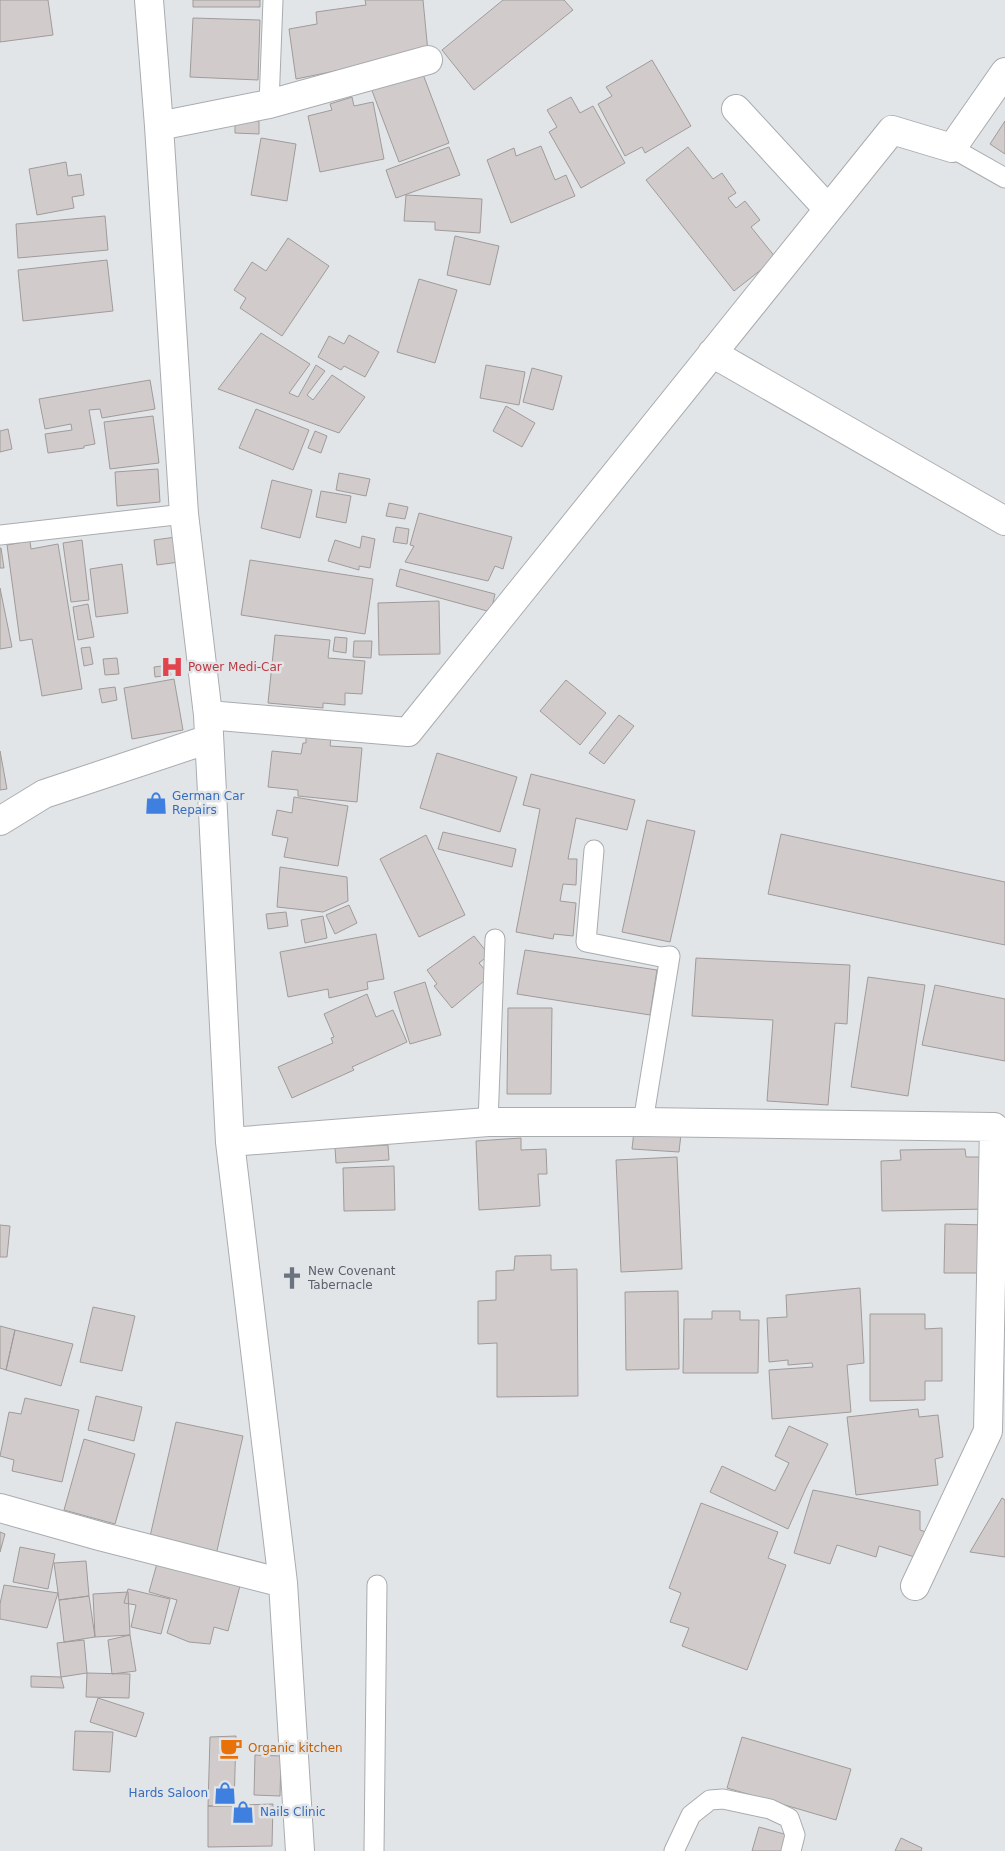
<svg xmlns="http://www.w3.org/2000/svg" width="1005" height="1851" font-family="'DejaVu Sans',sans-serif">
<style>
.building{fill:#d1cccb;stroke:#a09b9a}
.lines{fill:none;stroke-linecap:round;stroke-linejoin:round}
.service-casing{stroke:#a9acaf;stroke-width:21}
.minor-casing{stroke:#a9acaf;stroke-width:30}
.service{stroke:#fff;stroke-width:19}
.minor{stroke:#fff;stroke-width:28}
.labels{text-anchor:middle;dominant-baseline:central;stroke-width:5;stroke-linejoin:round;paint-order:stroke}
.health-label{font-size:12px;fill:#be3a42;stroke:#e2e5e8;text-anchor:start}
.shop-label{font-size:12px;fill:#366cbe;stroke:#e2e5e8;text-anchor:start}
.worship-label{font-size:12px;fill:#5b616d;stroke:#e2e5e8;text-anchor:start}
.food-label{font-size:12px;fill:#c56008;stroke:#e2e5e8;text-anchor:start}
</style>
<rect width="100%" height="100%" fill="#e2e5e8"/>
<path class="building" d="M0 0H48L53 35 0 42Z
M193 0H260V7H193Z
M365 0H423L428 52 296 79 289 29 317 24 316 12 366 5Z
M503 0H564L573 10 474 90 442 50Z
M193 18 260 20 258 80 190 77Z
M652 60 691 126 645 153 642 147 625 156 598 104 612 96 606 87Z
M421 69 449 143 399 162 371 88Z
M352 97 354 106 373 102 384 159 320 172 308 116 332 110 330 104Z
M571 97 580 113 593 106 625 163 581 188 549 132 557 127 547 110Z
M235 120 259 121V134L235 133Z
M1005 121V154L990 144Z
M261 138 296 144 287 201 251 195Z
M541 146 555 180 566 175 575 196 511 223 487 160 514 148 516 156Z
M449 147 460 175 396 198 386 170Z
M688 147 713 179 722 173 736 193 728 198 736 208 745 201 760 220 751 227 776 258 734 291 646 180Z
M66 162 68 176 81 174 84 195 72 197 74 208 37 215 29 169Z
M406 195 482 199 480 233 435 230V222L404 221Z
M105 216 108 250 18 258 16 224Z
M455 236 499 246 490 285 447 275Z
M288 238 329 266 282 336 240 308 246 298 234 290 252 262 266 271Z
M107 260 113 311 23 321 18 270Z
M419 279 457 290 435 363 397 352Z
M261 333 310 364 289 393 298 397 316 365 325 371 307 395 313 400 332 375 365 397 339 433 218 389Z
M349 335 379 352 365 377 344 366 341 370 318 357 329 336 344 344Z
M486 365 525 372 519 405 480 398Z
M532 368 562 376 553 410 523 402Z
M150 380 155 409 102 418 100 409 89 410 95 444 84 446V448L48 453 45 434 72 430 71 424 45 429 39 399Z
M506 406 535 423 522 447 493 431Z
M256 409 309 430 293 470 239 448Z
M153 416 159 463 110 469 104 422Z
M8 429 12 449 0 452V431Z
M315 431 327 436 321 453 308 448Z
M158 469 160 502 117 506 115 472Z
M339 473 370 479 366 496 336 490Z
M272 480 312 490 300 538 261 528Z
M321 491 351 496 346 523 316 517Z
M389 503 408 507 405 519 386 516Z
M419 513 512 537 503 569 495 566 488 581 405 562 414 546 410 545Z
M396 527 409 529 407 544 393 542Z
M362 536 375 539 370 568 359 566V570L328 561 335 540 360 548Z
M176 537 179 562 157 565 154 540Z
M82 540 89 600 71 602 63 543Z
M30 541 31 549 58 544 82 689 42 696 32 639 20 641 7 545Z
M0 548H1L4 568H0Z
M250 560 373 579 365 634 241 615Z
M122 564 128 613 96 617 90 569Z
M400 569 495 594 491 612 396 586Z
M0 588 12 647 0 649Z
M439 601 440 654 379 655 378 603Z
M88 604 94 637 78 640 73 607Z
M275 635 330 640 328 658 365 661 362 694 345 693V705L323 703V708L268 703Z
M335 637 347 638 346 653 333 651Z
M354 641H372L371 658 353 657Z
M90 647 93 664 84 666 81 648Z
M117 658 119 674 105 675 103 659Z
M169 665 171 675 155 677 154 667Z
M174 679 183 730 132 739 124 688Z
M566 680 606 713 580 745 540 711Z
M115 687 117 700 102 703 99 689Z
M619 715 634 726 604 764 589 753Z
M306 736 331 738 330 746 362 748 357 802 298 796V790L268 787 272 751 301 754 303 743H306Z
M0 751 7 789 0 790Z
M437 753 517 777 500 832 420 808Z
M531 774 635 800 627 830 576 818 568 859H577L576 885 563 884 560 901 576 903 573 936 554 934 553 939 516 932 540 809 523 805Z
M294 797 348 806 338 866 284 857 288 838 272 835 277 810 292 813Z
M647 820 695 831 670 942 622 932Z
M443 832 516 849 512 867 438 849Z
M781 834 1005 882V945L768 894Z
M426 835 465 915 419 937 380 859Z
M280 867 347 877 348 901 323 912 277 907Z
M349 905 357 923 335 934 326 915Z
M286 912 288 926 268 929 266 914Z
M323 916 327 938 305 943 301 920Z
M376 934 384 979 367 982 368 989 329 998 328 989 288 997 280 952Z
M474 936 489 955 479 963 490 976 452 1008 434 986 437 984 427 970Z
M525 950 657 970 650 1015 517 994Z
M696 958 850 965 847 1024 835 1023 828 1105 767 1101 773 1020 692 1016Z
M868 977 925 985 908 1096 851 1087Z
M425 982 441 1035 410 1044 394 992Z
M935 985 1005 999V1061L922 1045Z
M367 994 376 1017 393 1010 407 1042 352 1067 354 1070 292 1098 278 1067 333 1043 331 1038 334 1037 324 1014Z
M508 1008H552L551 1094H507Z
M634 1131 681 1134 679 1152 632 1149Z
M521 1138V1150L546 1149 547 1174H538L540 1206 479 1210 476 1141Z
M388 1145 389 1160 336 1163 335 1148Z
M965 1149 966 1157H987L988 1209 882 1211 881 1161 901 1160 900 1150Z
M677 1157 682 1269 621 1272 616 1160Z
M394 1166 395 1210 344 1211 343 1168Z
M945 1224 986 1225 984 1273H944Z
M0 1225 10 1226 7 1257H0Z
M551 1255V1270L577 1269 578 1396 497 1397V1343L478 1344V1301L496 1300V1271L514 1270 515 1256Z
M860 1288 864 1363 847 1365 851 1412 772 1419 769 1370 813 1367 812 1363 788 1365V1360L769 1362 767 1318 787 1317 786 1295Z
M678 1291 679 1369 626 1370 625 1292Z
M93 1307 135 1316 122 1371 80 1362Z
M712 1311H740V1320H759L758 1373H683L684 1319H712Z
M870 1314H925V1329L942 1328V1381H925V1400L870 1401Z
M0 1326 15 1330 6 1370 0 1368Z
M15 1330 73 1344 61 1386 6 1370Z
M96 1396 142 1407 134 1441 88 1430Z
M25 1398 79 1410 62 1482 12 1471 14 1460 0 1456 9 1412 21 1414Z
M918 1409 919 1417 938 1415 943 1457 935 1459 938 1485 856 1495 847 1417Z
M176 1422 243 1436 216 1555 149 1541Z
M789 1426 828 1444 806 1488 788 1529 710 1492 722 1466 775 1491 789 1463 775 1456Z
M84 1439 135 1454 115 1524 64 1510Z
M813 1490 920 1511V1530L929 1533 921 1559 879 1546 876 1557 837 1545 830 1564 794 1553Z
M1002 1498 1005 1500V1557L970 1552Z
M701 1503 778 1532 768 1558 786 1565 747 1670 682 1646 689 1628 670 1622 681 1593 669 1588Z
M0 1532 5 1534 0 1552Z
M20 1547 55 1554 48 1589 13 1582Z
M158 1560 241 1582 228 1631 214 1627 210 1644 189 1642 167 1633 177 1600 149 1592Z
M86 1561 89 1596 59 1600 54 1563Z
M4 1585 58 1593 47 1628 0 1619V1604Z
M128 1589 170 1599 161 1634 131 1627 136 1605 124 1603Z
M128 1592 130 1635 95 1637 93 1594Z
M89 1596 95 1637 64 1642 59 1600Z
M130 1635 136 1671 112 1674 108 1640Z
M84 1640 87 1673 61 1677 57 1643Z
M87 1673 130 1674 129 1698 86 1697Z
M31 1676 61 1677 64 1688 31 1687Z
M98 1698 144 1713 136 1737 90 1722Z
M75 1731 113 1732 110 1772 73 1770Z
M236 1736 234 1806H208L210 1737Z
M742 1737 851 1769 836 1820 727 1788Z
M255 1755 281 1756 280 1796 254 1795Z
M273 1804 272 1846 208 1847V1806Z
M759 1827 802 1839 799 1851H752Z
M901 1838 922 1848 921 1851H895Z"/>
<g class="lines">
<defs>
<path id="service" d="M269 104 273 0
M952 148 1005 178
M0 535 184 514
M594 850 586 942 661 957 670 956 643 1122
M488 1122 495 939
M374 1851 377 1585
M674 1851 691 1815 710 1800 723 1799 770 1809 789 1818 795 1835 791 1851"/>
<path id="minor" d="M149 0 159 126 184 514 208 715 230 1142 283 1583 300 1851
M736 109 828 209
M159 126 269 104 428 60
M712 353 1005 521
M208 715 408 732 892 130 952 148 1005 72
M0 821 44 794 209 739
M230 1142 488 1122H643L994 1127 988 1431 915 1586
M0 1508 103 1537 283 1583"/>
</defs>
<use href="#service" class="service-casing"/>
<use href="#minor" class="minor-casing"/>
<use href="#service" class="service"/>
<use href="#minor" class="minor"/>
</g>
<defs>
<symbol id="hospital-bare" viewBox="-9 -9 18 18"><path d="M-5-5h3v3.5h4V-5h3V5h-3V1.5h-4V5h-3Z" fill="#e0444e" stroke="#e2e5e8" stroke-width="2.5" paint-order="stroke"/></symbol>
<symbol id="shop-bare" viewBox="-9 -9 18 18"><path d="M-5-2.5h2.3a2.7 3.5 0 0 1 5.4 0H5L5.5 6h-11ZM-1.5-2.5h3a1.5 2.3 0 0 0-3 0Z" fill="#3f7fe0" stroke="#e2e5e8" stroke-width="2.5" paint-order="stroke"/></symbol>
<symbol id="church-bare" viewBox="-9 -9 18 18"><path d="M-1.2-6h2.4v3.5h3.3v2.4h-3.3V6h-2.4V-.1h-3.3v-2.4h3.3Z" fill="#6b7280" stroke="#e2e5e8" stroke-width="2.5" paint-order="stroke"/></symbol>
<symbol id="cafe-bare" viewBox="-9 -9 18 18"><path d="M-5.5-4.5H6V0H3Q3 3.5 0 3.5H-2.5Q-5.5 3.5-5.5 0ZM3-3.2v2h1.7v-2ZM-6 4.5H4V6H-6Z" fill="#e8710a" stroke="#e2e5e8" stroke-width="2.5" paint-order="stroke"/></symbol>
</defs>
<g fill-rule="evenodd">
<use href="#hospital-bare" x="156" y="651" width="32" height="32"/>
<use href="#shop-bare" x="140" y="787" width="32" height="32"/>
<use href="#church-bare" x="276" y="1262" width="32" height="32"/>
<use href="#cafe-bare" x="215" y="1732" width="32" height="32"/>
<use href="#shop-bare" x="209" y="1777" width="32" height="32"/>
<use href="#shop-bare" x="227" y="1796" width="32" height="32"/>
</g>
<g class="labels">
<g class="health-label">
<text x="188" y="667">Power Medi-Car</text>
</g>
<g class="shop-label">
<text x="172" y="796">German Car<tspan x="172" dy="14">Repairs</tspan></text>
<text x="208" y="1793" text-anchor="end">Hards Saloon</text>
<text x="260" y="1812">Nails Clinic</text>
</g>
<g class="worship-label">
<text x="308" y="1271">New Covenant<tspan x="308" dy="14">Tabernacle</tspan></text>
</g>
<g class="food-label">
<text x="248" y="1748">Organic kitchen</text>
</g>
</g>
</svg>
